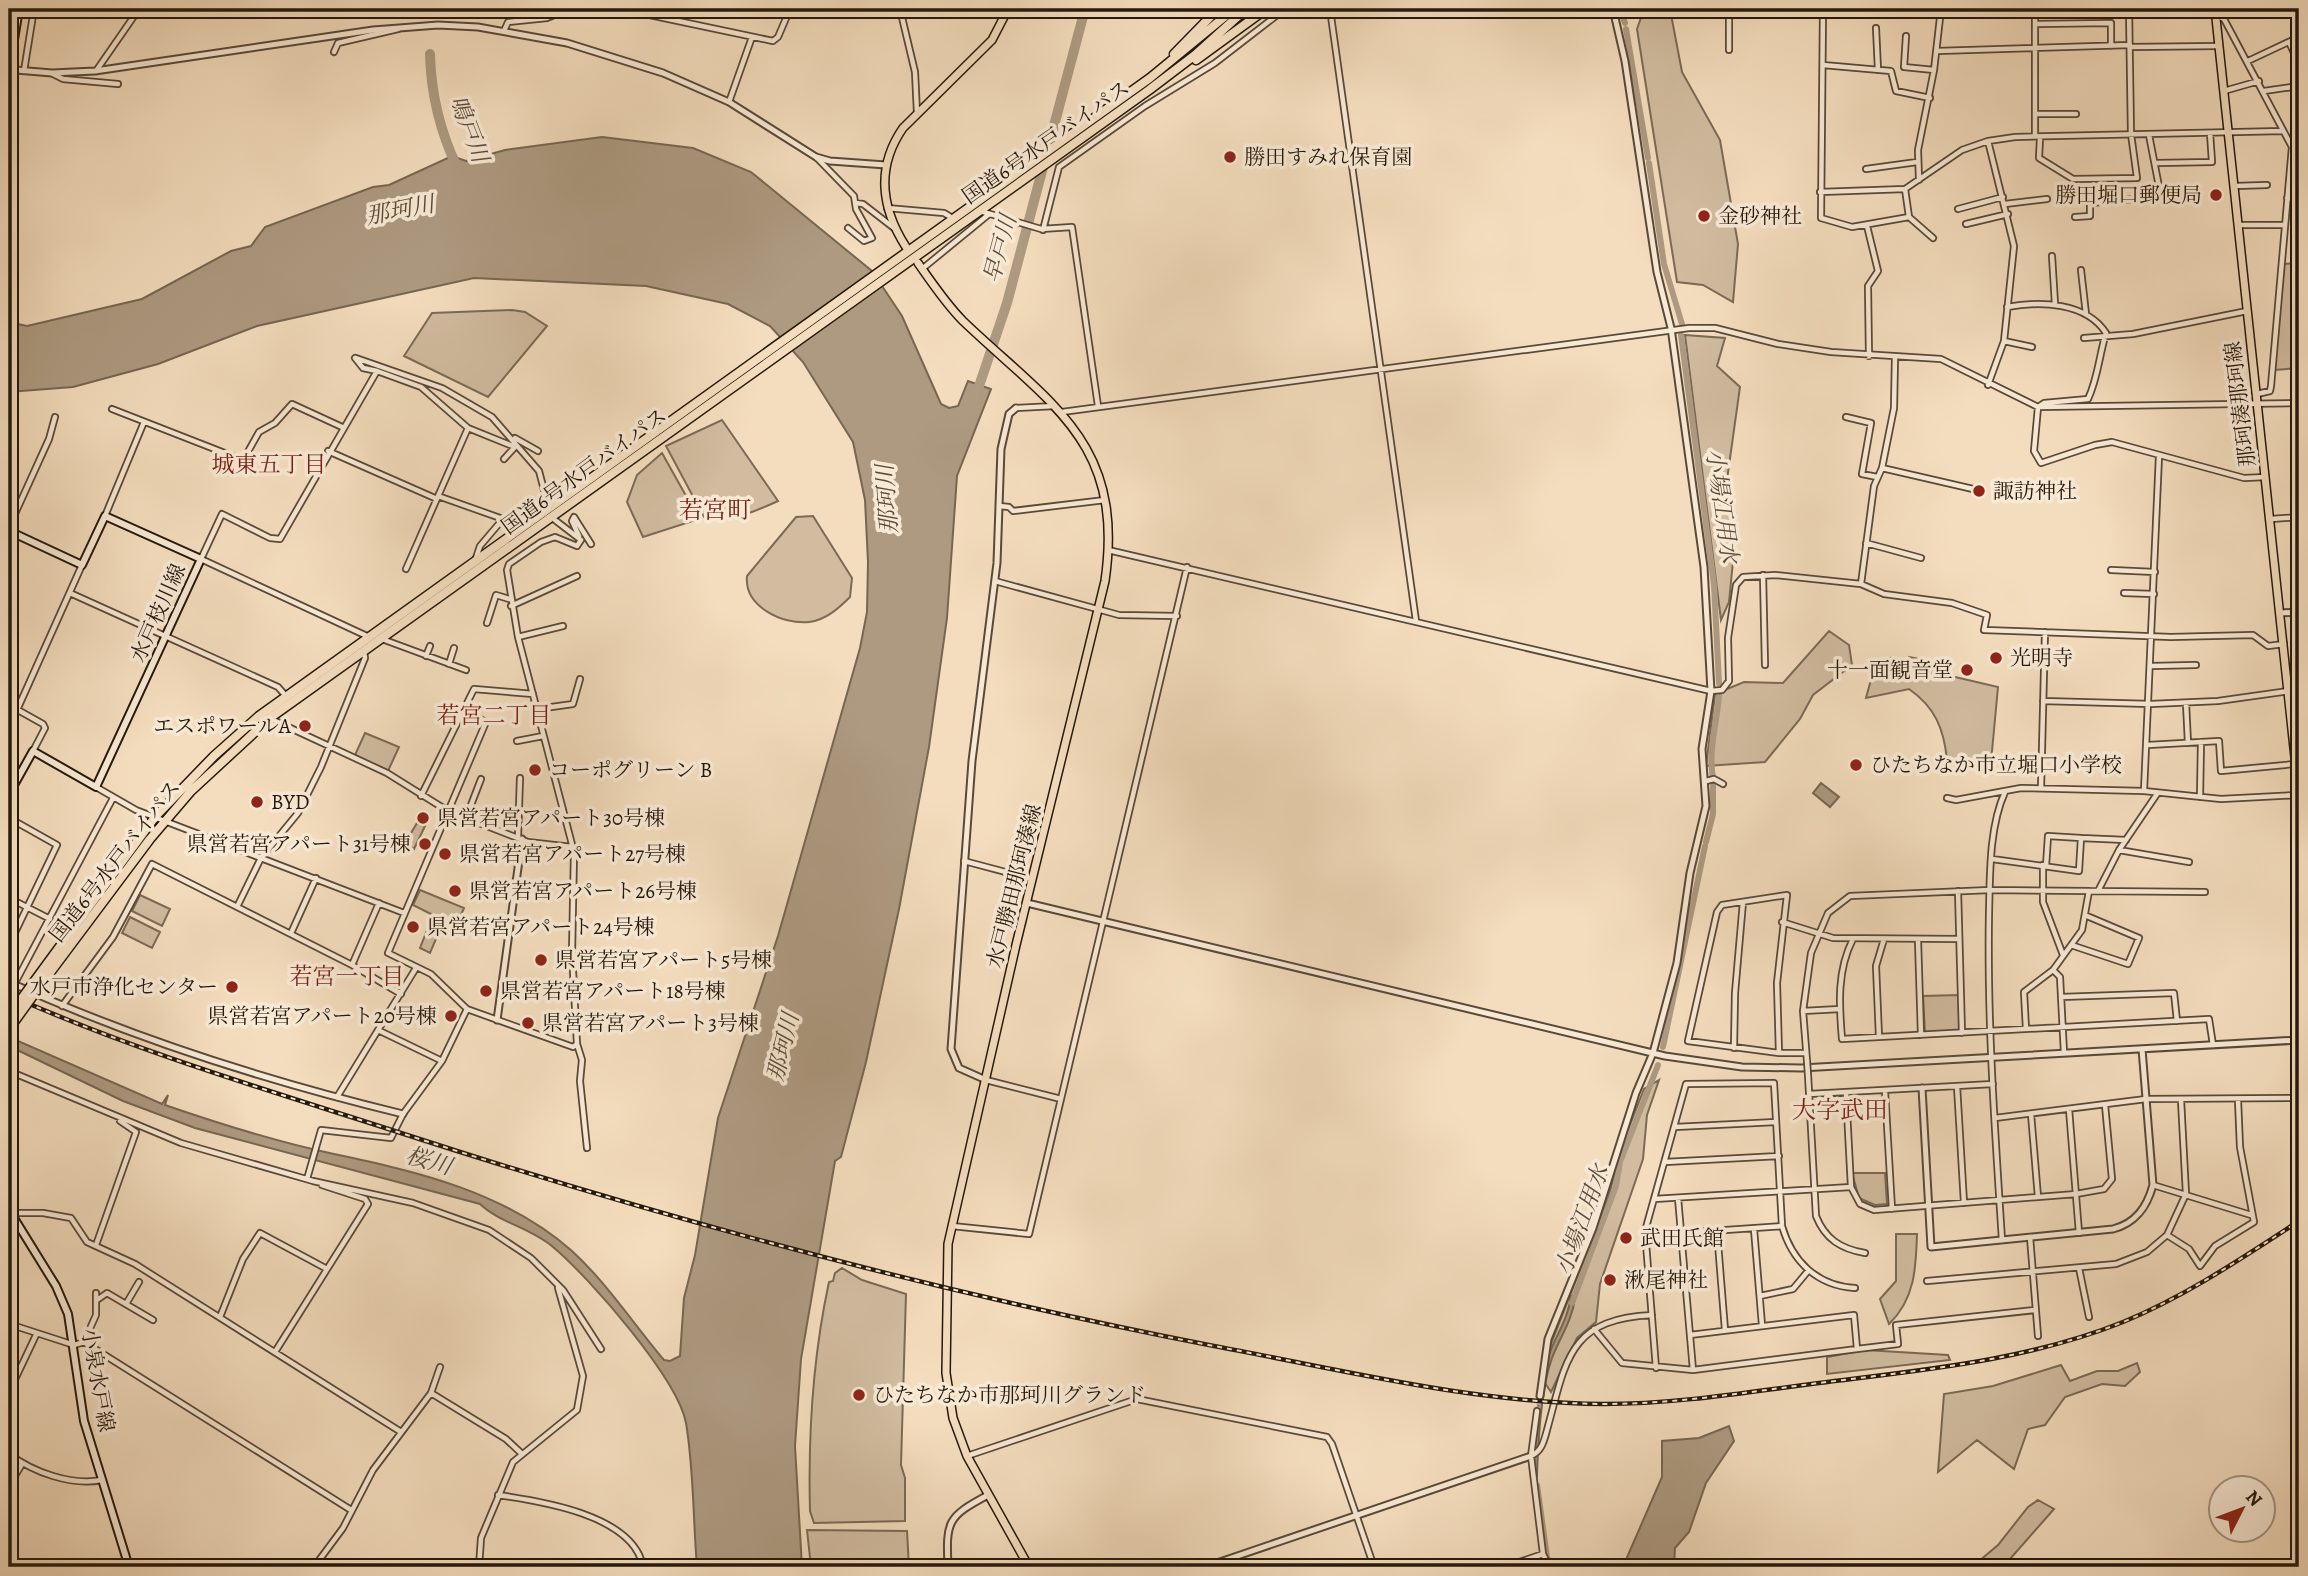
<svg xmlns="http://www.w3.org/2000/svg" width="2308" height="1576" font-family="Alegreya,'Noto Serif JP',serif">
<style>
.green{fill:#d1bca0;stroke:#7a6a56;stroke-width:2}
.water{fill:#ad9a81;stroke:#766652;stroke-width:2}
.pier{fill:#f4ddbe}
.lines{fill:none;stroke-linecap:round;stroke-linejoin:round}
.canal{stroke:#ad9a81;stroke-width:6}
.river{stroke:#ad9a81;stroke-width:10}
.minor-tunnel{stroke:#cab69a;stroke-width:4.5;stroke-dasharray:4.5 2;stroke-linecap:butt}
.minor-casing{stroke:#584938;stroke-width:8}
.tertiary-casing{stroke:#584938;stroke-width:9}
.secondary-casing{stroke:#24180b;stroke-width:10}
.primary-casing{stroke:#24180b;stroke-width:10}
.trunk-casing{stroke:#24180b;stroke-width:11}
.minor{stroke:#f8e9d5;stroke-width:4.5}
.tertiary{stroke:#f8e9d5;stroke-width:5}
.secondary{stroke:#f8e9d5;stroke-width:6}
.primary{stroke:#f4ddbe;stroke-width:7}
.trunk{stroke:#f4ddbe;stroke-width:8}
.rail-casing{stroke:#24180b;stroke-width:4.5}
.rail{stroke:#f8e9d5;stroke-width:2;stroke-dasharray:5;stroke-linecap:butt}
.minor-bridge-casing{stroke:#584938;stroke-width:8;stroke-linecap:butt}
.trunk-bridge-casing{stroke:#24180b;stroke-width:11;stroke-linecap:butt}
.minor-bridge{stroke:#f8e9d5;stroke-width:4.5}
.trunk-bridge{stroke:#f4ddbe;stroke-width:8}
.poi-dot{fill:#8f2418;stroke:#f8e9d5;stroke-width:2.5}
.labels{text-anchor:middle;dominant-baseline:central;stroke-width:7;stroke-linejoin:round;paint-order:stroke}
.street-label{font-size:21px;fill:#24180b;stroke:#f8e9d5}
.poi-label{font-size:21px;fill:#24180b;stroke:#f8e9d5;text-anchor:start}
.water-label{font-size:23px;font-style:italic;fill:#5b4c3a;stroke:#f8e9d5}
.neighbourhood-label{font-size:23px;fill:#7a1f14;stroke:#f8e9d5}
.quarter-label{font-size:24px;fill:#7a1f14;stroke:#f8e9d5}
</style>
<rect width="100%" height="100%" fill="#f4ddbe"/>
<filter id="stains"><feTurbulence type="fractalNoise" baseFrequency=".00286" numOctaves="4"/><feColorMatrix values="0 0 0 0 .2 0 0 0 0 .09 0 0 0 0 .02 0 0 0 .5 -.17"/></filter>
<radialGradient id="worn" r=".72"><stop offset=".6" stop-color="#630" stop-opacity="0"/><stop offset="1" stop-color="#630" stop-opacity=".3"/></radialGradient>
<path class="green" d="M1644 9H1670L1682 72 1720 140 1738 244 1733 302 1703 285 1677 282 1637 29Z
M2299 263V368L2274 370 2284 264Z
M512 310 525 312 547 326 488 397 404 356 432 313Z
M1685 335 1725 338 1717 366 1740 387 1725 494 1736 531 1729 602 1721 620Z
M722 420 778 501C754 512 730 523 704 517L666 446Z
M662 453 699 519 643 537 627 502 637 475Z
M813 516 852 578 850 597C839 608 826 620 809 622 782 625 744 606 747 576L796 517Z
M1829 631 1849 645 1852 665 1813 695 1800 719 1765 762 1706 766 1715 694 1744 682 1783 683Z
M1909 657 1940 663 1938 673 1998 687 1991 762 1947 760C1944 729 1935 707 1909 689L1866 698 1875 665 1890 658 1894 671 1907 667Z
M365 733 399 747 388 771 355 755Z
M417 823 425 826 414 849 405 843Z
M420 890 464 908 457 924 444 920 430 953 420 948 433 915 413 905Z
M140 895 170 909 162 926 132 911Z
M130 917 160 932 152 948 122 933Z
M1959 995 1960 1030 1925 1033 1923 996Z
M1659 1080 1647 1115 1643 1159 1600 1284 1596 1322 1577 1338 1551 1392 1543 1380 1547 1354 1608 1198 1624 1140 1644 1089Z
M1852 1173H1885L1887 1204 1875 1205 1859 1198Z
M1896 1234H1917C1916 1268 1915 1299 1889 1324L1880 1299 1896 1281Z
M842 1268 862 1280 906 1294 901 1465 905 1478V1521L814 1523 810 1511C808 1434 813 1356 829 1282L833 1281 835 1273Z
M1865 1350 1948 1355 1950 1360 1827 1374V1357Z
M2137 1363 2140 1372 2125 1386 2102 1384 2065 1397 2045 1425 2028 1429 2014 1469 1977 1440 1938 1472 1944 1394 1993 1386 2061 1365 2070 1381 2097 1371H2118Z
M2038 1500 2054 1509 2003 1567H1972L1998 1545 2028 1507Z
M807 1530 907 1531 909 1567H811Z"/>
<path class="water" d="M602 137 693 148 751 172 872 271 902 316 941 404 949 408 958 406 968 381 991 389 957 476 947 618 929 747 899 909 866 1062 841 1157 835 1161 801 1359 795 1446 802 1567H697C693 1520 694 1470 686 1423 678 1379 590 1278 553 1247 531 1228 500 1223 480 1204L195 1128 123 1101 9 1046V1037L162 1104 168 1095 165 1105C220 1124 277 1142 334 1154 419 1172 505 1192 572 1251 607 1283 635 1326 664 1360L670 1361 680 1356 684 1298 695 1255 718 1118 778 936 860 648 867 612 868 562 865 500 853 442 803 362 770 326 728 304 646 286 474 278 257 326 158 364 73 387 9 392V322L27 326 142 299 231 251 251 246 265 227 373 187 389 185 452 156 466 161 505 150Z
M1821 783 1839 797 1830 807 1813 793Z
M1571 1296 1575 1298C1572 1321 1560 1337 1552 1358 1541 1388 1538 1443 1537 1476L1534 1475C1534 1444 1538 1385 1548 1357 1556 1335 1568 1320 1571 1296Z
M1729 1426 1734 1441 1706 1483 1689 1532 1675 1548 1674 1567H1617L1625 1562 1662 1477V1441L1699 1438Z"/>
<path class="pier" d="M875 269 887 284 790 353 777 339Z"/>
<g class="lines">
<path class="canal" d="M1620 9 1625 23
M1626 29 1648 158
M1649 163 1664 264 1682 324
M1681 335 1714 585 1719 683
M1713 778C1708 749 1717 724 1719 695
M1706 842 1713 814V782
M1663 1047 1705 846
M1572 1303 1616 1186 1620 1162 1658 1065
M1537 1485 1547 1557 1552 1567"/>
<path class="river" d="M432 12 445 9
M430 54C431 95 440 132 458 169
M975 398 1007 303 1085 9"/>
<path class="minor-tunnel" d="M1537 1411 1540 1396"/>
<defs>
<path id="minor" d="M621 9 773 41 778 37 790 9
M900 9 915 72 917 113
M1330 9 1416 621
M1729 9V50
M1823 9 1821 218 1852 227 1909 217
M2035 9V136
M2129 14 2164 13V9
M2216 15 2224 19 2292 147 2299 156
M2035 24 2111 23V46
M1876 28 1878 70
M504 31 508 22 547 18 569 9
M1906 36 1904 67 1934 70
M2289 42 2299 64
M2130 47 2219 46
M1937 51 2130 45
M334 52 338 43 398 29
M2248 61 2299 37
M1823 65 1891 71 1896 91 1930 98
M24 71 34 9
M96 71 139 9
M53 74 63 79 118 84
M2224 91 2259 81
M2264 91 2299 86
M729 102 752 37
M2035 114H2076
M2040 138 2039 158 2073 179 2137 178 2131 134 2129 9
M1988 141 2014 246 2004 341 1988 385
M816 157 854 196 856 209 872 238 864 241 848 228
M2156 163 2212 162 2210 133
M1866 169 1917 162
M1919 180 1918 150 1934 70 1941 9
M2235 186 2267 185
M1905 189 1909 217 1933 238
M1820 192 1905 189 1962 150 1988 141 2015 137 2283 131
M2287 198 2299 199
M856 203 863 204 894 228
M2005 204 2047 199
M887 208 944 213 954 219
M1958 209 2003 197
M980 211 1041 229 1072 227 1098 406
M2075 217 2090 216V203L2161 197 2149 135
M1966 224 2008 214
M2239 225H2285
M1867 226 1878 271 1868 286 1869 356
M1043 230 1059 167 1145 106 1215 63 1285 9
M2052 256 2055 304
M922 269 988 215
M2081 270 2086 314
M2007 307C2040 301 2086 302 2106 333 2099 356 2098 378 2088 399L2044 403 2038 407 2034 451 2041 463 2095 445 2112 442 2244 478 2266 477
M2084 338 2133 334 2247 311
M2004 341 2032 347
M355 358 363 368 377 371 280 539 270 538 222 514 201 559 369 637
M356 358 442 388 492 417 539 471 549 509
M377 371 421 387 468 428 406 569
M2257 394 2270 391 2271 386 2292 147
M1016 408 1055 406
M112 409 235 457H245L259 432 275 423 292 404 342 427
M1062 412 1689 328H1715L1778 344 1831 352 1941 359 2038 407 2299 403
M1846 417 1871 423 1862 474 1877 477
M468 428 515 447 504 459
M515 438 538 451
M328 451 437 499
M1882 468 1973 489
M438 496 503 519 518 520
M999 506 1009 507 1013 511 1105 500
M105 516 144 422
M551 517 581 540
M2271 519 2299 517
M9 527 49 439 55 417
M579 536 572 521 574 517 591 544
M1866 543 1921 558
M1108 550 1711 691 1722 690 1729 681 1728 638 1736 585 1743 577 1775 575 1861 584 1884 594 1952 603 1987 615 1984 630 2171 637 2253 635 2268 646 2284 644
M476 558 480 546 503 519
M2111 570 2155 572
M1763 575 1765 665
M995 581 1119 615 1177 616
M1861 584 1874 486 1882 468 1894 408 1895 357
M70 593 278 687 285 695
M2124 593 2154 594
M511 606 577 576
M487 623 496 595 509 599
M518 637 563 626
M382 639 466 670
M426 656 430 646
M449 664 454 648
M2151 666 2196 665
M2043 701 2151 704 2218 701 2289 691
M2186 703 2188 743
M9 705 43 724 45 728 33 751
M537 709 573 704 580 679
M17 710 82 565
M464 711 486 722 388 953 431 974 467 1009 573 1047 577 1044 572 953 574 852 518 637 507 570 509 564 541 542 555 537 577 546 581 540
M271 719 387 773 448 811 528 842 572 847
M517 741 543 736
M2148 745 2219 741 2221 771 2295 764
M1706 781 1714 779 1723 784
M96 787 136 810 404 913
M2041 788 2045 632
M2144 791 2221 799 2298 795
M421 796 474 689 533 694
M2200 797 2201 742
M1947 798 1956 800 2021 788 2144 791 2159 456
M9 818 57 845 9 945
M466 818 481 779
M518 837 520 778
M2081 838 2126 840
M2119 850 2189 862
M1992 859 2079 871 2081 838 2048 836 2046 866
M964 861 1032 879
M2043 865V902L2063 955
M1958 891 1962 1033
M2098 891 2119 850 2157 794
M9 898 50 919
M237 907 261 858 298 813 321 767 365 658 364 651
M1782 922 1833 938 1959 939
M292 931 316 878
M1853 939C1837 970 1839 1004 1842 1039L2209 1019 2213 1045
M1918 940 1921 1035
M2071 945 2128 964 2139 938 2087 916
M352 965 379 903
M2053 970 2060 977 2064 1053
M14 985 113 798
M2061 997 2174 993 2177 1021
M62 1006 113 937 152 864 352 965 401 994
M1803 1011 1840 1009
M2026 1029 2024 992 2053 970 2082 930 2089 891
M380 1031 442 1061
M1879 1037 1876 966 1884 939
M577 1044 582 1060 580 1081 587 1148
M1734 1048 1735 993 1743 902
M1779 1053 1777 983 1787 895 1722 905 1717 912 1688 1041 1779 1053H1806
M1807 1061 1803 1011 1811 953 1828 913 1850 896 1990 890 2205 892
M9 1071 181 1143 313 1181 413 1203 489 1230 531 1258 563 1290 601 1349
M1808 1075 1816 1216C1825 1239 1841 1249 1865 1253
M986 1080 1061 1099
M1957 1086 1964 1203
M1885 1091 1892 1209
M1846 1092 1851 1187 1860 1204 1874 1210 2076 1194 2104 1189 2112 1179 2105 1105
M1809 1094 1993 1084
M337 1097 416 968
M2069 1109 2079 1233
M2031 1114 2038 1197
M1995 1118 2146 1099 2299 1098
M1675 1127 1776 1122
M1665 1162 1779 1156
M307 1179 321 1130 391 1138 403 1114 442 1061 467 1009
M2153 1185 2251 1215
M1678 1198 1693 1370
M1654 1199 1851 1187
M12 1213H43L71 1218 87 1242 135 1264 401 1432
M952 1226 1029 1234 1187 567
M1754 1229 1762 1325
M1717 1231 1725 1330
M1682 1233 1782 1226
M2167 1235 2189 1249 2200 1266 2215 1246 2254 1222 2240 1147 2238 1100
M2030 1237 2038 1336
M2002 1240C1995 1131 1987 1022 1989 913 1990 875 1989 827 2005 792
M96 1245 136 1132 120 1121
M2079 1268 2089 1317
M1927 1281 2116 1264 2147 1252 2167 1235 2186 1194 2181 1100
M1760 1296 1793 1289 1808 1271
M97 1300 107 1293 153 1320
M126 1304 139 1282
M220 1317 243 1259 260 1233 327 1269
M9 1324 74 1345 84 1342 96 1315V1293
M1594 1329 1622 1363 1693 1370 1857 1349 1854 1315 1690 1335
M84 1342 351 1510
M1857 1349 1898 1344 1896 1325 2035 1310
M275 1352 368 1204 365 1199 322 1185
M1656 1368 1645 1231 1686 1084 1774 1083 1782 1226C1792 1261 1817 1286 1855 1288
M9 1392 36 1335
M431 1393 506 1439 521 1453
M1537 1411 1531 1456 1543 1554 1549 1567
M9 1454C33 1472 71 1486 102 1480
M967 1456 1137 1399 1327 1437 1332 1444 1374 1567
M1531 1456C1542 1451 1544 1441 1547 1430 1566 1361 1568 1319 1652 1315
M9 1486 22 1464
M498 1495C540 1501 634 1515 643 1567
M314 1567 343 1528 373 1470 431 1393 440 1367
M479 1567 481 1538 513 1462 577 1410 583 1376 558 1288
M1505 1567 1543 1554"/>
<path id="tertiary" d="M16 70 52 73 95 71 373 30 438 25 478 27 567 43 663 73 729 102 816 157 830 161 886 165
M2281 613 2299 612
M2290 691 2299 689
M1027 903 1665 1056 1742 1067 1801 1068 2299 1040
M9 982C137 1040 267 1081 403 1114
M497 1020 522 839
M986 1080 959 1068 951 1049 972 761 997 563 1001 449 1009 414 1016 408
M1922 1088 1931 1247 2113 1229C2136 1223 2147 1207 2153 1185L2142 1049
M1540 1396 1548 1339 1593 1228 1636 1093 1653 1053 1677 963 1690 873 1706 806 1702 749 1711 691 1704 567 1671 328 1657 272 1625 61 1613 9
M948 1567C946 1521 947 1517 988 1495
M1205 1567 1531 1456"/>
<path id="secondary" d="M9 71 19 9
M9 531 82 565 105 516 201 559 96 787 33 751 9 794
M9 1210 56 1286 68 1314 84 1421 129 1567"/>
<path id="primary" d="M2215 9 2299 795
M906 247C881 208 876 167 903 128L992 40 1008 9
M918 263C932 283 946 304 963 321 1051 405 1125 442 1105 581L1016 945 948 1244 946 1373 953 1418 967 1456 1029 1567"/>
<path id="trunk" d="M1174 54 1218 9
M1196 60 1266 9
M33 983 155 817 214 756 259 716 1150 78 1234 9
M40 986 150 839 191 791 270 718 1149 90 1195 55 1246 9"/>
</defs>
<use href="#minor" class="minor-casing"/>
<use href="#tertiary" class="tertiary-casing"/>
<use href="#secondary" class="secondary-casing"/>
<use href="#primary" class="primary-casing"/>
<use href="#trunk" class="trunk-casing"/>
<use href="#minor" class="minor"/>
<use href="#tertiary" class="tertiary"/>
<use href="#secondary" class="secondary"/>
<use href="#primary" class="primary"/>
<use href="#trunk" class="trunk"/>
<defs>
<path id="rail" d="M9 995C137 1052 271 1091 404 1134 669 1220 940 1293 1214 1346 1343 1370 1473 1403 1604 1404 1676 1404 1748 1392 1819 1383 1922 1370 2026 1361 2123 1322 2186 1296 2242 1258 2299 1221"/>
</defs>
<use href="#rail" class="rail-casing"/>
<use href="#rail" class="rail"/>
<defs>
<path id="minor-bridge" d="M1807 1061 1808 1075"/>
<path id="trunk-bridge" d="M9 1016 33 983
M9 1029 40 986"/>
</defs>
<use href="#minor-bridge" class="minor-bridge-casing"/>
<use href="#trunk-bridge" class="trunk-bridge-casing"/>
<use href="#minor-bridge" class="minor-bridge"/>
<use href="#trunk-bridge" class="trunk-bridge"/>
</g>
<g class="poi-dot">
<circle cx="1230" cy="157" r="7"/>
<circle cx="2216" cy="195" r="7"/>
<circle cx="1704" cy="216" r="7"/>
<circle cx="1979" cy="491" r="7"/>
<circle cx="1996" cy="658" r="7"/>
<circle cx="1967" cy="670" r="7"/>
<circle cx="305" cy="726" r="7"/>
<circle cx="1856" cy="765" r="7"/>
<circle cx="535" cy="770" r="7"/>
<circle cx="257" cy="802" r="7"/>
<circle cx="423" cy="818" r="7"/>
<circle cx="425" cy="844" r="7"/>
<circle cx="445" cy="854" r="7"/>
<circle cx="455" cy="891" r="7"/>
<circle cx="413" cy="927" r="7"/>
<circle cx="541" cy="960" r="7"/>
<circle cx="232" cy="987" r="7"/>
<circle cx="486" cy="991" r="7"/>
<circle cx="451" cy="1016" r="7"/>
<circle cx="528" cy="1023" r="7"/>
<circle cx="1626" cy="1238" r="7"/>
<circle cx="1610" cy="1280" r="7"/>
<circle cx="859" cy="1395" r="7"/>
</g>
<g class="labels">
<g class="street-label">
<text transform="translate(1046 142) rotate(-35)">国道6号水戸バイパス</text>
<text transform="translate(2240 404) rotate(-97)">那珂湊那珂線</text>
<text transform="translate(584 471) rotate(-36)">国道6号水戸バイパス</text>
<text transform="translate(158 613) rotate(-66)">水戸枝川線</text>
<text transform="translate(115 861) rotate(-52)">国道6号水戸バイパス</text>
<text transform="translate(1014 886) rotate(-76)">水戸勝田那珂湊線</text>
<text transform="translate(98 1380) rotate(80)">小泉水戸線</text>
</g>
<g class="poi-label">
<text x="1244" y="157">勝田すみれ保育園</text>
<text x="2202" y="195" text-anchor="end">勝田堀口郵便局</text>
<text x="1718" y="216">金砂神社</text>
<text x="1993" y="491">諏訪神社</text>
<text x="2010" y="658">光明寺</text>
<text x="1953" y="670" text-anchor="end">十一面観音堂</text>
<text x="291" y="726" text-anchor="end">エスポワールA</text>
<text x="1870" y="765">ひたちなか市立堀口小学校</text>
<text x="549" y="770">コーポグリーン B</text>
<text x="271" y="802">BYD</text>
<text x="437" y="818">県営若宮アパート30号棟</text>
<text x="411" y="844" text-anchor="end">県営若宮アパート31号棟</text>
<text x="459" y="854">県営若宮アパート27号棟</text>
<text x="469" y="891">県営若宮アパート26号棟</text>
<text x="427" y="927">県営若宮アパート24号棟</text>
<text x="555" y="960">県営若宮アパート5号棟</text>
<text x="218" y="987" text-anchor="end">水戸市浄化センター</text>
<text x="500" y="991">県営若宮アパート18号棟</text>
<text x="437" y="1016" text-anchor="end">県営若宮アパート20号棟</text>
<text x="542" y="1023">県営若宮アパート3号棟</text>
<text x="1640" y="1238">武田氏館</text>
<text x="1624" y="1280">湫尾神社</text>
<text x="873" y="1395">ひたちなか市那珂川グランド</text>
</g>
<g class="water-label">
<text transform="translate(469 129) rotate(69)">鳴戸川</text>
<text transform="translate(400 210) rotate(-11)">那珂川</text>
<text transform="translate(1000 249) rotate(-75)">早戸川</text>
<text transform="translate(887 499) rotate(-94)">那珂川</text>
<text transform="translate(1722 506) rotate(82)">小場江用水</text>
<text transform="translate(783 1047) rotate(-76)">那珂川</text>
<text transform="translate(429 1161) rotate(16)">桜川</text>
<text transform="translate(1582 1220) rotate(-70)">小場江用水</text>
</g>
<g class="neighbourhood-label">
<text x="269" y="464">城東五丁目</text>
<text x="494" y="715">若宮二丁目</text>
<text x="347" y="976">若宮一丁目</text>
</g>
<g class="quarter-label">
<text x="715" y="510">若宮町</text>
<text x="1840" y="1110">大字武田</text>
</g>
</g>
<rect width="2308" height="1576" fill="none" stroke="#f4ddbe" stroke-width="35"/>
<rect x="10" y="10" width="2287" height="1555" fill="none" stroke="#24180b" stroke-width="3.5"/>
<rect x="18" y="18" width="2273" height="1541" fill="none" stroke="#24180b" stroke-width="2"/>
<g transform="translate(2242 1509) rotate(48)"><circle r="33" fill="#f8e9d5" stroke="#a39584" stroke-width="2"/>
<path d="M0-5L12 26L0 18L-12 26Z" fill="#8f2418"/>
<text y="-10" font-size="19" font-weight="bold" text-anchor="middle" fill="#24180b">N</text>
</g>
<rect width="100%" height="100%" filter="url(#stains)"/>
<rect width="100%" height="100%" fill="url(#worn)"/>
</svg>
